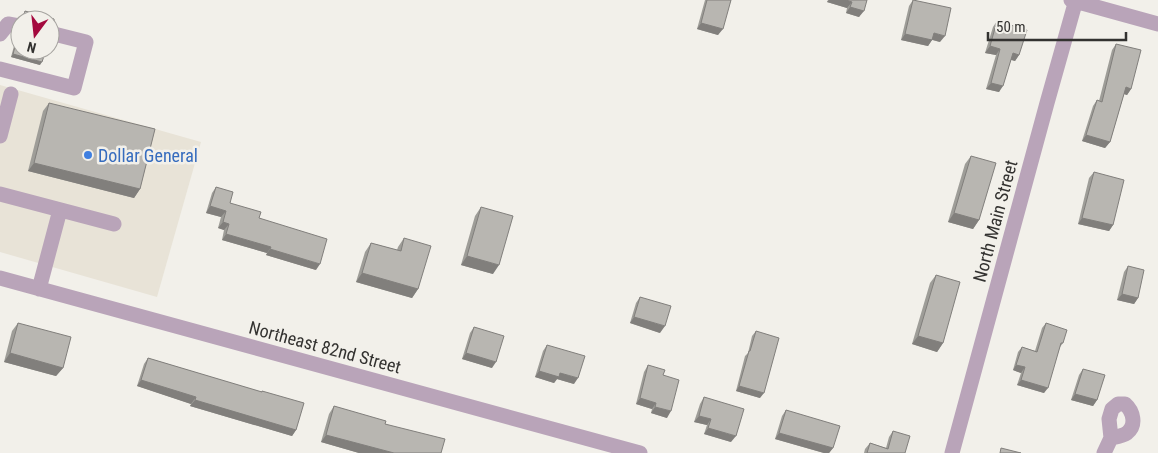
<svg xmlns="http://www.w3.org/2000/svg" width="1158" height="453" font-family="'Roboto Condensed',sans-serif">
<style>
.built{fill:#e8e3d7}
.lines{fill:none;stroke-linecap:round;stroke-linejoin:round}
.minor{stroke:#b9a4b9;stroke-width:15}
.wall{fill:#9e9d98}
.shaded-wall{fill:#817f7c}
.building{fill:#b8b6b1;stroke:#817f7c}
.shop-dot{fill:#3f7fe0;stroke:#f2f0ea;stroke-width:2}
.labels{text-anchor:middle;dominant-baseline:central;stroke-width:5;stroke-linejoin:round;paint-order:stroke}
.shop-label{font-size:18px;fill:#366cbe;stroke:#f2f0ea;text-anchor:start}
.street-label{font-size:18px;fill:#333230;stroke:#f2f0ea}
</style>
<rect width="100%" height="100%" fill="#f2f0ea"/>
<path class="built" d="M0 85 201 142 157 297 0 252Z"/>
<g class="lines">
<path class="minor" d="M1071 0 1158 24
M0 34 8 24 19 26
M0 69 74 88 86 42 50 33
M0 136 11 94
M0 194 114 224
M0 278 640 453
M39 289 60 210
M952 453 1047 103 1076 0
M1104 453 1111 438 1109 419 1112 409 1118 404H1125C1133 411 1137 425 1127 433 1123 436 1116 437 1111 438"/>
</g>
<path class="wall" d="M705 0H731L718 35 697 29Z
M828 0H867L859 17 846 13 847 8 827 2Z
M913 0 940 42 932 40 928 46 901 40 909 6Z
M25 11 54 21 52 24 50 20H26L22 17Z
M997 21 1019 55 1015 61 1011 60 999 92 986 89 996 55 985 53 993 27Z
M19 32 40 65 11 57 17 35Z
M1116 44 1131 89 1127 95 1124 94 1110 142 1105 148 1082 141 1093 106 1097 100 1099 101 1112 50Z
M49 103 140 189 134 198 28 171 43 111Z
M971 156 979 220 973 229 948 222 965 164Z
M1094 172 1113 225 1109 231 1078 224 1089 178Z
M216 187 230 203 259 218 316 270 266 255 267 253 222 240 224 230 218 228 221 217 206 213 212 193Z
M481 207 493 274 461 265 475 216Z
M404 238 418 289 412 298 356 282 365 252 371 243 397 250 398 247Z
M1128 266 1138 298 1134 304 1117 300 1124 272Z
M936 275 943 343 937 352 912 344 930 283Z
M640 297 660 333 630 323 636 303Z
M18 323 63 368 56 376 4 362 12 331Z
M1046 323 1063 343 1060 347 1044 393 1017 385 1021 373 1013 370 1018 352 1022 347 1035 351 1042 328Z
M474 327 492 368 462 359 470 333Z
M756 331 760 398 736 391 745 356 748 353 752 336Z
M547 345 574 384 557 379 554 383 535 377 543 351Z
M148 358 261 392 262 391 296 430 292 436 190 406 191 404 137 386 144 364Z
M648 365 663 375 667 418 651 413 652 409 636 404 644 372Z
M1083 369 1097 400 1093 406 1071 400 1079 375Z
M704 397 731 442 704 434 707 425 694 422 700 404Z
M334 406 385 424 441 453H359L321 442 329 414Z
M786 410 833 448 829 453H824L775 439 782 416Z
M893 431 905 453H864L865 449 870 443 886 448 889 437Z"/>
<path class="shaded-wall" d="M829 0H846L852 2 847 8 827 2Z
M850 7 864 11 859 17 846 13Z
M701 23 723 29 718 35 697 29Z
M934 33 945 36 940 42 930 39Z
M905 34 932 40 928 46 901 40Z
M990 46 1000 49 996 55 985 53Z
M1013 53 1019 55 1015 61 1009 59Z
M13 54 42 62 40 65 11 57Z
M991 83 1003 86 999 92 986 89Z
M1126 87 1131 89 1127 95 1121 93Z
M1086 135 1110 142 1105 148 1082 141Z
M34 163 140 189 134 198 28 171Z
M210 206 226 211 221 217 206 213Z
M954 213 979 220 973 229 948 222Z
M1082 218 1113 225 1109 231 1078 224Z
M223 222 229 224 224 230 218 228Z
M226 234 271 247 267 253 222 240Z
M270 249 320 264 316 270 266 255Z
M467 256 499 265 493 274 461 265Z
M362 273 418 289 412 298 356 282Z
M1122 294 1138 298 1134 304 1117 300Z
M634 317 665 326 660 333 630 323Z
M918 336 943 343 937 352 912 344Z
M10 353 63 368 56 376 4 362Z
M466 353 496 362 492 368 462 359Z
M1016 365 1025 367 1021 373 1013 370Z
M539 371 560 373 578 378 574 384 557 379 554 383 535 377Z
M141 380 196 397 191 404 137 386Z
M1021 380 1048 388 1044 393 1017 385Z
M739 386 764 393 760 398 736 391Z
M1075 394 1097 400 1093 406 1071 400Z
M640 398 656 403 652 409 636 404Z
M195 400 296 430 292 436 190 406Z
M655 407 671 411 667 418 651 413Z
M699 416 711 419 707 425 694 422Z
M708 428 736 436 731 442 704 434Z
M779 433 833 448 829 453H824L775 439Z
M326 435 394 453H359L321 442Z"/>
<path class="building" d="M707 0H731L723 29 701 23Z
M846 0H867L864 11 850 7 852 2Z
M913 0 951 8 945 36 934 33 932 40 905 34Z
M25 11 54 19V21L30 20 28 16 24 14Z
M997 21 1027 30 1019 55 1013 53 1003 86 991 83 1000 49 990 46Z
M19 32H20V50H46L42 62 13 54Z
M1116 44 1141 50 1131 89 1126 87 1110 142 1086 135 1097 100 1102 102Z
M49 103 155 129 140 189 34 163Z
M971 156 996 163 979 220 954 213Z
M1094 172 1124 180 1113 225 1082 218Z
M216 187 233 192 230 203 261 212 259 218 327 239 320 264 270 249 271 247 226 234 229 224 223 222 226 211 210 206Z
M481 207 513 216 499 265 467 256Z
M404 238 431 246 418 289 362 273 371 243 401 251Z
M1128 266 1144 270 1138 298 1122 294Z
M936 275 960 282 943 343 918 336Z
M640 297 671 306 665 326 634 317Z
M18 323 71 337 63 368 10 353Z
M1046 323 1067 330 1063 343H1061L1048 388 1021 380 1025 367 1016 365 1022 347 1037 352Z
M474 327 504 336 496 362 466 353Z
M756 331 779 338 764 393 739 386 749 351H750Z
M547 345 585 356 578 378 560 373 559 377 539 371Z
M148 358 262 392V391L304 403 296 430 195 400 196 397 141 380Z
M648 365 665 370 663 375 679 380 671 411 655 407 656 403 640 398Z
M1083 369 1105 375 1097 400 1075 394Z
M704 397 744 409 736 436 708 428 711 419 699 416Z
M334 406 386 421 385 424 445 439 441 453H394L326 435Z
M786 410 840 426 833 448 779 433Z
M893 431 910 436 905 453H867L870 443 888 449Z
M1001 448 1021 453H1000Z"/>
<circle class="shop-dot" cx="88" cy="155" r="5"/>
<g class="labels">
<g class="shop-label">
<text x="98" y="155">Dollar General</text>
</g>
<g class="street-label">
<text transform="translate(995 221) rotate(-75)">North Main Street</text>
<text transform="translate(325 347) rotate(15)">Northeast 82nd Street</text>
</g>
</g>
<g transform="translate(35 35) rotate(195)"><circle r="24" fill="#f2f0ea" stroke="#a6a4a0"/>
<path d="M0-4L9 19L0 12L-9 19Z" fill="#a4093e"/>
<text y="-8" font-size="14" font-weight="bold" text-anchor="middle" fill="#333230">N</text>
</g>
<path d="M988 32v8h138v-8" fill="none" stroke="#333230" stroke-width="2.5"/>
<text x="996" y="32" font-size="15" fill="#333230" stroke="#f2f0ea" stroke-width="4" paint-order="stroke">50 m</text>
</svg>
